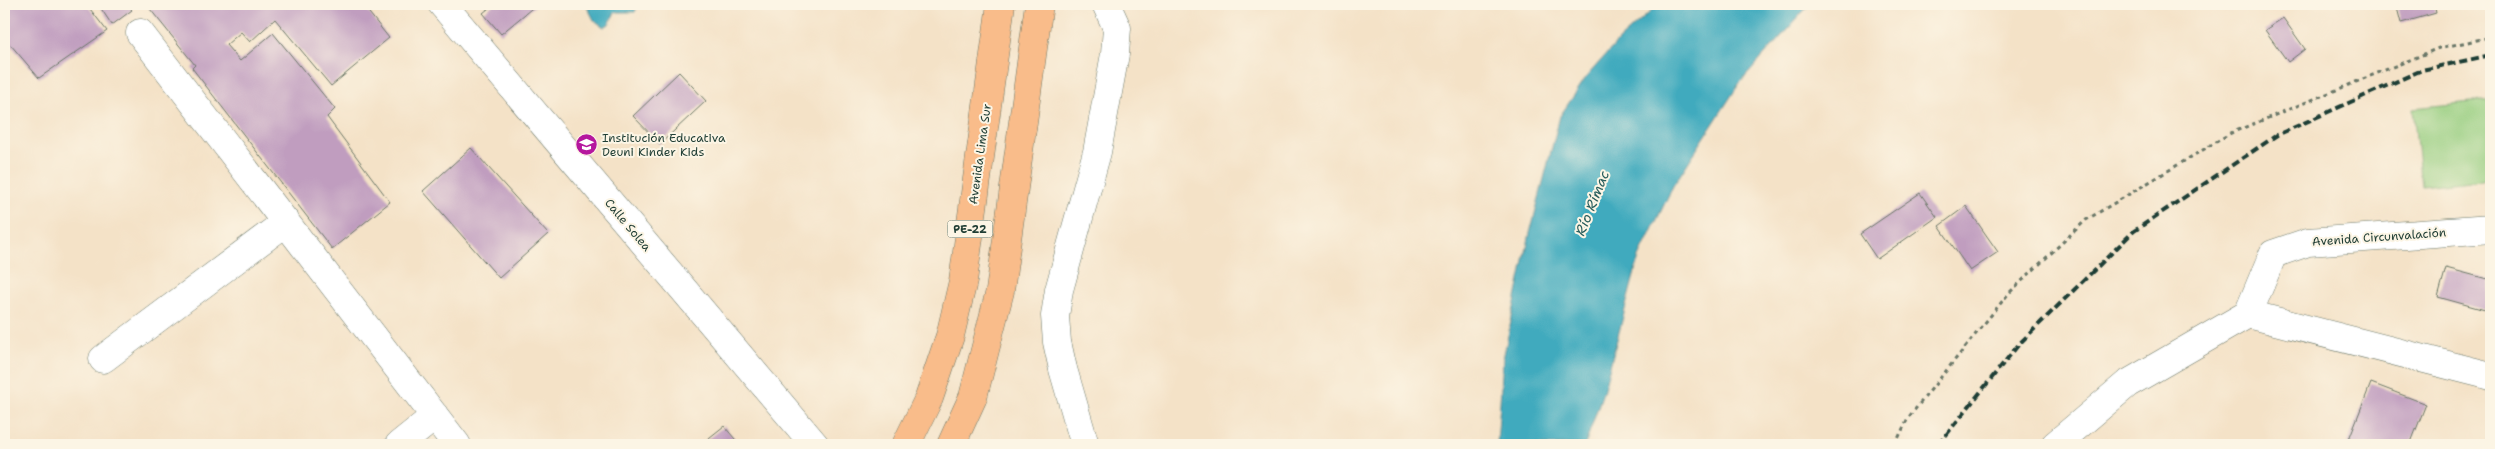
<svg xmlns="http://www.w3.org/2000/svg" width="2495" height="449" font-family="'Shantell Sans',sans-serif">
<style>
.green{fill:#97ce80;stroke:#5b865a}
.water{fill:#3faabe;stroke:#2f7479}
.building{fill:#c09dbf}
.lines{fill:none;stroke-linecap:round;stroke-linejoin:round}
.minor-casing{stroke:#6a7767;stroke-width:29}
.tertiary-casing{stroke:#6a7767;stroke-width:29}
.trunk-casing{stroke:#6a7767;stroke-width:29}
.path{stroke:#6a7767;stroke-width:3;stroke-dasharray:4 4;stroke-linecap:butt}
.minor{stroke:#fff;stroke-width:28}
.tertiary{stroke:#fff;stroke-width:28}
.trunk{stroke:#f9bc8a;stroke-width:28}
.rail{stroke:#1f3d34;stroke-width:4;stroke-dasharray:8 4;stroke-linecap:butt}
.labels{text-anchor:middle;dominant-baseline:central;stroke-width:4;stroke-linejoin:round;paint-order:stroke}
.shield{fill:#fcf5e5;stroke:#617469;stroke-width:1}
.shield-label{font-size:11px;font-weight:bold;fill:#1f3d34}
.poi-label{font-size:12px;fill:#1f3d34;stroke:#fcf5e5;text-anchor:start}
.street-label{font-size:12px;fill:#1f3d34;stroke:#fcf5e5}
.water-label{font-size:14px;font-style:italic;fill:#295e5d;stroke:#fcf5e5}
</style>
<rect width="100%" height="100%" fill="#fcf5e5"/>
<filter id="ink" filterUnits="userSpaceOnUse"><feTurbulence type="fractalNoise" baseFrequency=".02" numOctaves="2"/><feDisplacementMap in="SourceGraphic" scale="10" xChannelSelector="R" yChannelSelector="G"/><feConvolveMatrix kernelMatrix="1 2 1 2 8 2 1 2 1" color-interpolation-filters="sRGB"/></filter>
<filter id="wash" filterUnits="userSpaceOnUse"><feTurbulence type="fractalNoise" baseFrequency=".0096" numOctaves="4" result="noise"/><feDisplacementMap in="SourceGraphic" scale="20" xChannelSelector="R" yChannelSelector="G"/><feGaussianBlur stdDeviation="1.12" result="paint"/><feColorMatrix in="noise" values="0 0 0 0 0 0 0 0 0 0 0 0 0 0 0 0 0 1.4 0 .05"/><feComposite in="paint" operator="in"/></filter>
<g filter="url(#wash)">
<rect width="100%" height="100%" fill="#f4e2c7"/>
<path class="green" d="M2491 100V179L2421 186 2413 108Z"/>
<path class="water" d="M586 4H638L635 12H615L609 24 604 27 594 20Z
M1659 4H1810L1739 84 1673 186 1639 257 1603 392 1585 445H1497L1503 359 1530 233 1560 116 1587 76 1619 40Z"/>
<g id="blocks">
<path class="building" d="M7 4H89L87 5 107 31 39 78 4 37V6Z
M98 4H126L132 10 112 25Z
M146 4H362L389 38 331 86 275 19 250 42 241 32 226 45 240 61 273 33 335 109 327 117 390 202 332 249 192 68 195 65Z
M494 4H537L501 34 483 13Z
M2396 4H2434L2436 13 2401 23Z
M2283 18 2305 49 2288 62 2265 30Z
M679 72 706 101 660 144 633 116Z
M471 148 548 234 499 278 423 191Z
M1920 193 1937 217 1877 259 1860 234Z
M1966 206 1998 252 1970 271 1939 226Z
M2446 268 2491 280 2485 310 2438 297Z
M2371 383 2426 404 2410 445 2347 444Z
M724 426 740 445H700Z"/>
</g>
</g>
<g filter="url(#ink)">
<use href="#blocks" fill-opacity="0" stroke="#6a7767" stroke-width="1"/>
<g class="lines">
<defs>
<path id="minor" d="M442 4 815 445
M140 33 457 445
M2248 314 2273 254 2308 242 2491 229
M103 359 286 222
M399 445 435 416
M2055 445 2127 384 2248 314 2491 376"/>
<path id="tertiary" d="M1085 445 1063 369 1057 342 1055 316 1059 290 1097 152 1115 54 1117 28 1106 4"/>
<path id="trunk" d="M906 445 929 398 950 336 963 281 1001 4
M951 445 973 397 1000 291 1039 4"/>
</defs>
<use href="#minor" class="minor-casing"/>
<use href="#tertiary" class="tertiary-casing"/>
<use href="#trunk" class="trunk-casing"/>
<path class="path" d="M1895 445 1908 418 2009 293 2086 220 2231 133 2439 48 2491 37"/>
<use href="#minor" class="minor"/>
<use href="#tertiary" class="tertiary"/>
<use href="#trunk" class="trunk"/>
<path class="rail" d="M1938 445 2019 344 2134 231 2277 135 2422 70 2491 55"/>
</g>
</g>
<defs>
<symbol id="school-disc" viewBox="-11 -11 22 22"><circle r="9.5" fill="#b5179e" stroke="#fcf5e5"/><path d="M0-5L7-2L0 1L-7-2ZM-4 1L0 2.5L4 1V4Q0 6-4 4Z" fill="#fff"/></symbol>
</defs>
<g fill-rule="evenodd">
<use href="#school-disc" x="574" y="132" width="25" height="25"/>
</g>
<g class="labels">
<rect class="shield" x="947.5" y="220.5" width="45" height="17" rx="4"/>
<g class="shield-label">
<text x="970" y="229">PE-22</text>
</g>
<g class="poi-label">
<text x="602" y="138">Institución Educativa<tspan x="602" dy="14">Deuni Kinder Kids</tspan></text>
</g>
<g class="street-label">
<text transform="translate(980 154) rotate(-82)">Avenida Lima Sur</text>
<text transform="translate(628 225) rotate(50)">Calle Solea</text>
<text transform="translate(2379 237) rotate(-4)">Avenida Circunvalación</text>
</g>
<g class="water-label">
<text transform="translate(1592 203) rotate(-68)">Río Rímac</text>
</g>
</g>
<rect width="2495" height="449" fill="none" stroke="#fcf5e5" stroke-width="20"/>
</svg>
